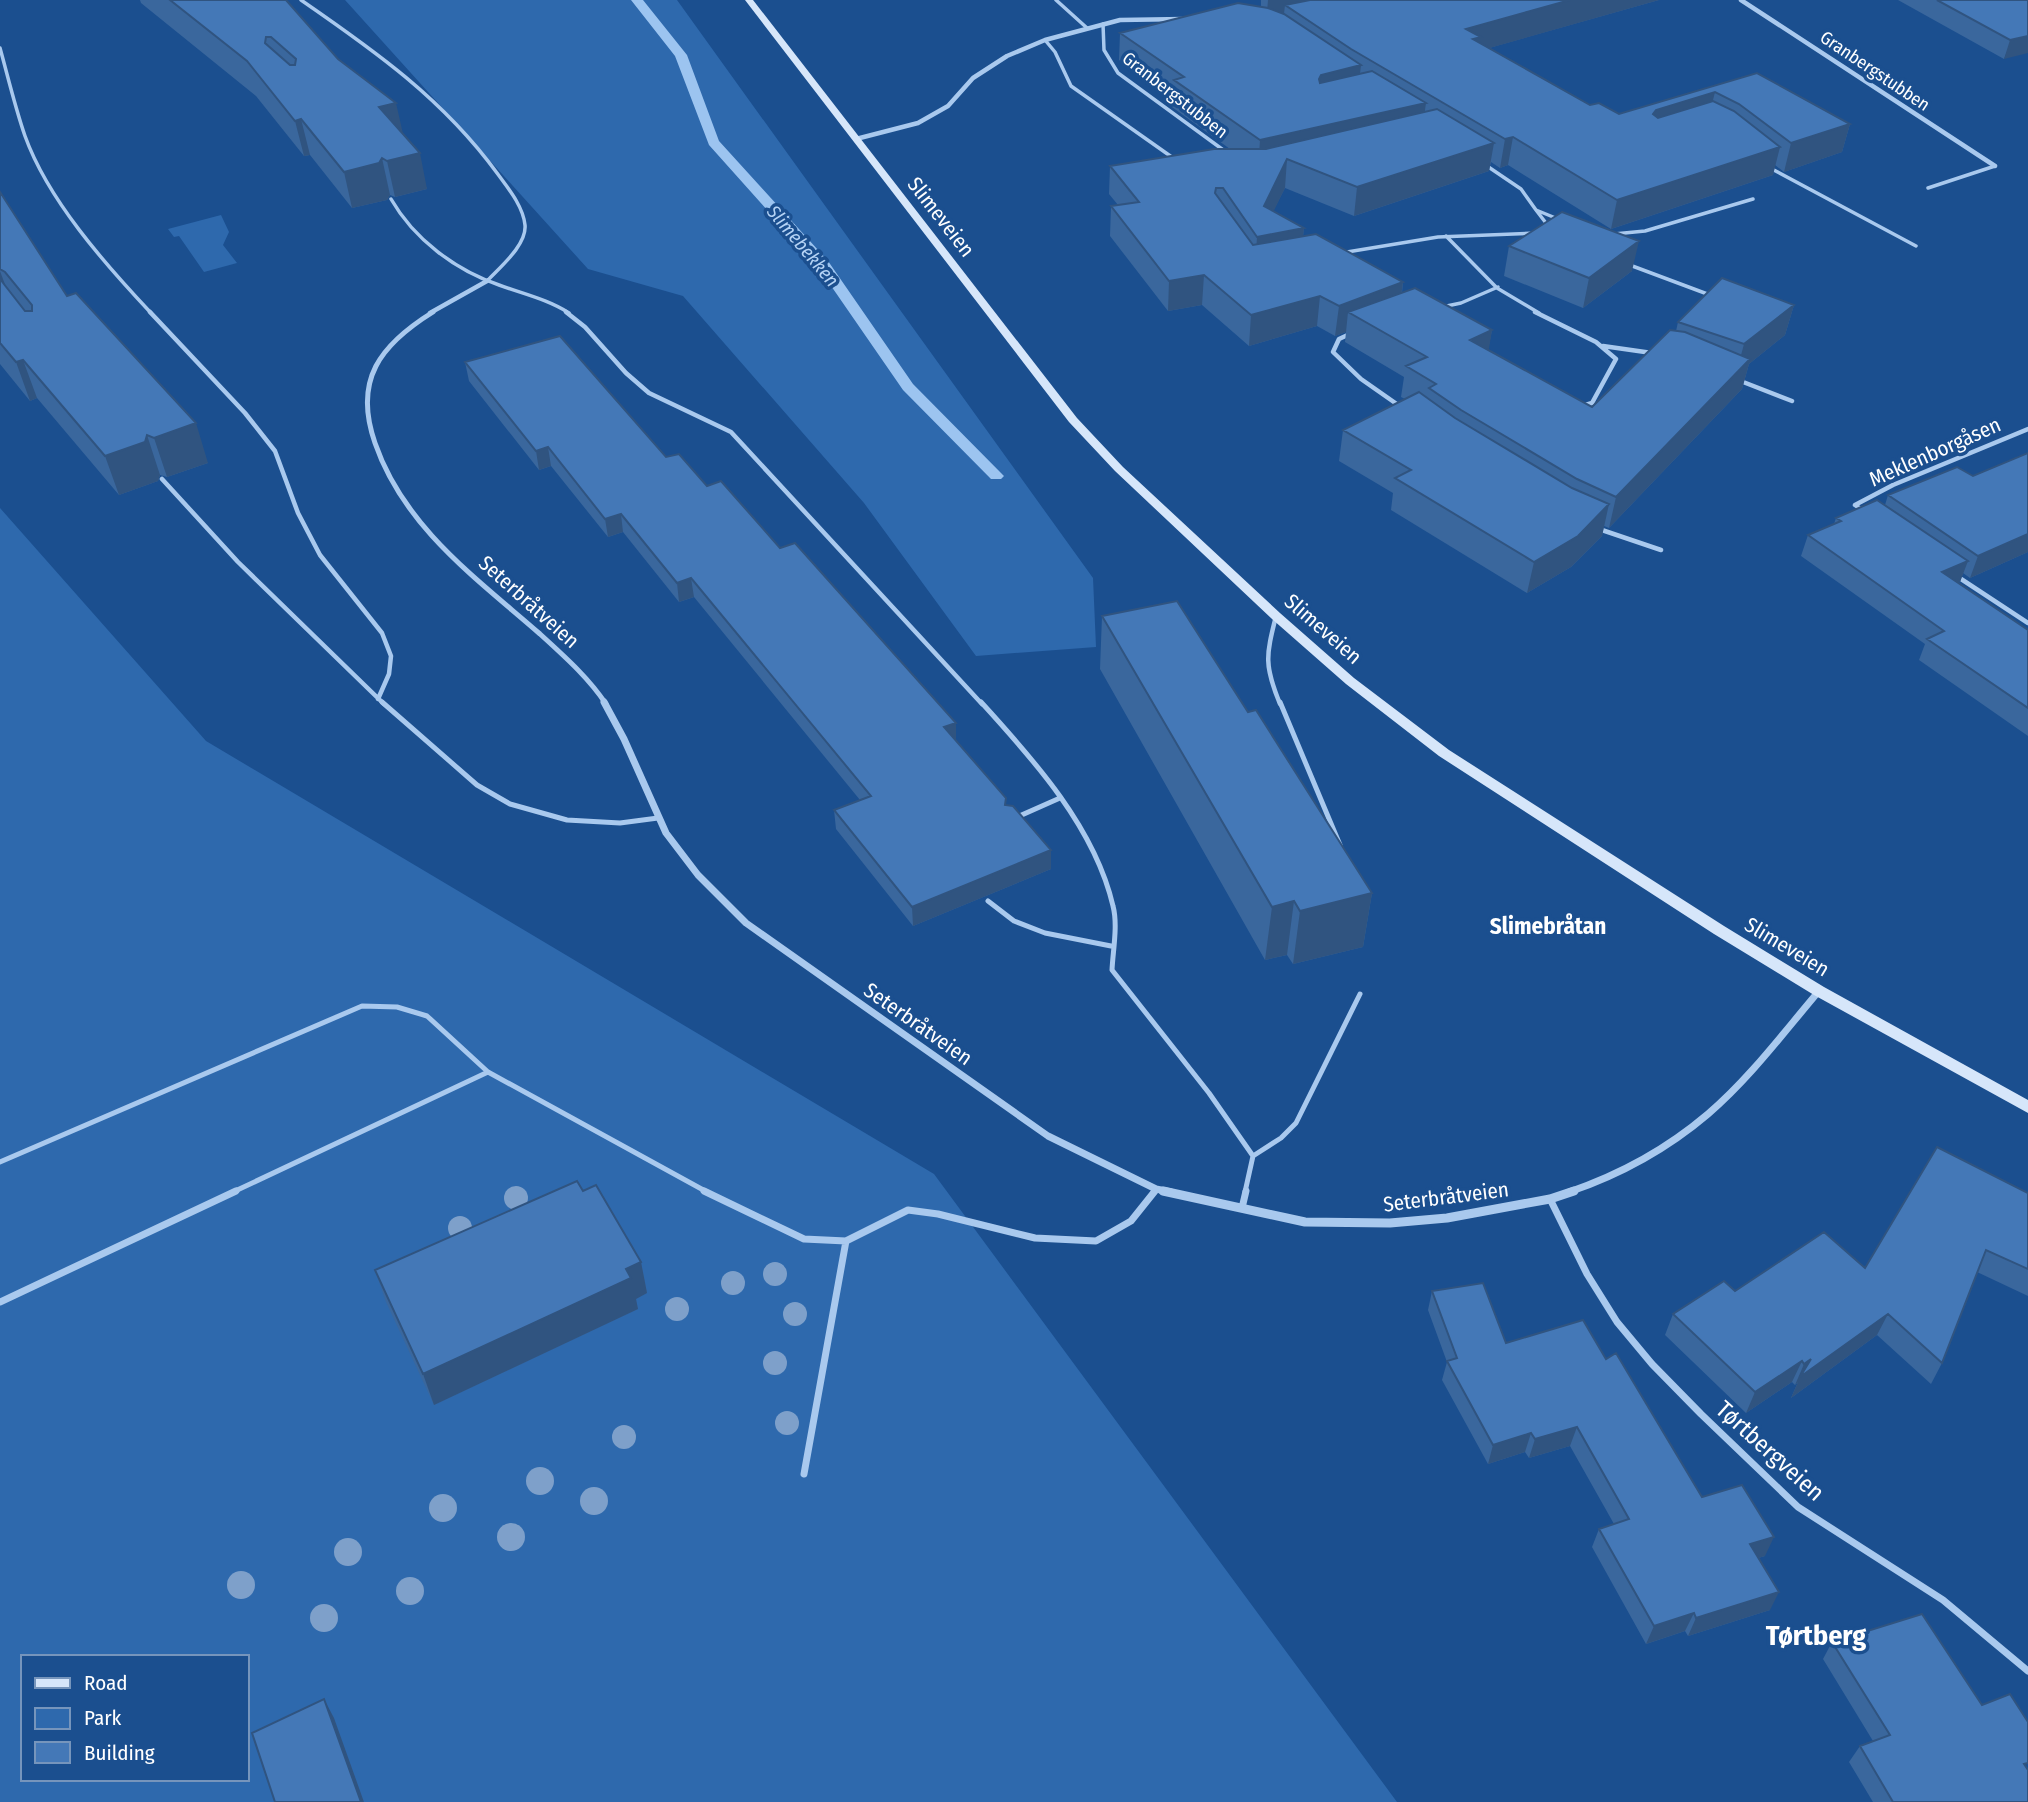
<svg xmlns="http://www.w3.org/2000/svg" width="2028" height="1802" font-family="'Fira Sans Condensed',sans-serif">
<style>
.green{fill:#2e69ad;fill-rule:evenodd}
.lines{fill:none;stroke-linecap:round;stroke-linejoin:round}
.stream{fill:#9cc4f0;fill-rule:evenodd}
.lane-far3{stroke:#a9c9ee;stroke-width:3.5}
.lane-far2{stroke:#a9c9ee;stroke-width:4.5}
.lane-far1{stroke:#a9c9ee;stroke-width:5}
.lane{stroke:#a9c9ee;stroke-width:7}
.street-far3{stroke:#a9c9ee;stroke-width:4.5}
.street-far2{stroke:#a9c9ee;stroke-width:5}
.street-far1{stroke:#a9c9ee;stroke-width:7}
.street{stroke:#a9c9ee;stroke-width:9}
.secondary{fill:#d6e6fa;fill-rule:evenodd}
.tree{fill:#7ea0ca}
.wall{fill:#3a679d}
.shaded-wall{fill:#305480}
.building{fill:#4478b7;stroke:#305480;stroke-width:2;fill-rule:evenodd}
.labels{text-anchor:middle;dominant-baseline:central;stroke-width:7;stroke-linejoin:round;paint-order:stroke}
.far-street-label{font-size:18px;fill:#fff;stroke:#1b4f8f}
.far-water-label{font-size:19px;font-style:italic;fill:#b5d3f5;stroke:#1b4f8f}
.street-label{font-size:21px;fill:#fff;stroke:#1b4f8f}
.neighbourhood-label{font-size:23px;font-weight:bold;fill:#fff;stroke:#1b4f8f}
.near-street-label{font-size:24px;fill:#fff;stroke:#1b4f8f}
.near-neighbourhood-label{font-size:28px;font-weight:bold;fill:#fff;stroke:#1b4f8f}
</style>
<rect width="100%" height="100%" fill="#1b4f8f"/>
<path class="green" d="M345 0H677L1093 578 1096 647 976 656 864 503 683 296 588 269Z
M221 215 229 232 223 245 237 263 204 272 179 236 174 237 168 229Z
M0 508 206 741 934 1174 1397 1802H0ZM23 1657H247V1779H23Z"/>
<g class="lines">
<path class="stream" d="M631 0H643L687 55 719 141 828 261 913 384 1001 473 1004 476 1001 479H991L903 390 818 267 709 145 675 56Z"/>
<path class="lane-far3" d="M301 0C375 51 443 99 497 173 508 188 523 206 525 225 527 245 500 267 487 281
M1056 0 1087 28
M1103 24 1104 50 1118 73 1226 152
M1045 40 1055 52 1071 86 1176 160
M0 48C8 77 15 107 25 136 48 200 105 264 151 313
M1484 164 1521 189 1536 210 1558 219
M1770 168 1916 246
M1928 188 1995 166
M391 199C414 239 455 270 499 285 523 294 547 299 569 313
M1536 210 1549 227
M1614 234 1645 231 1753 199
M1446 236 1497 288 1539 313
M1341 253 1438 237 1536 233
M1627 264 1710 295
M1442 307 1461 303 1498 287"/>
<path class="lane-far2" d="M150 312 245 413 275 451 298 513 320 555 382 633 391 656 389 674 378 699
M566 312 585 327 626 373 649 393 731 432 982 704
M1535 312 1596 342 1616 359 1592 403 1582 406
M1352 333 1339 339 1333 352 1361 379 1401 407
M1603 346 1652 353
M1738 380 1792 401
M162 479 238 562 384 704
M1864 511 1855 505 1893 485 2028 429
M1596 528 1661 550
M1955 575 2028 623
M1276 616C1266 656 1264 665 1280 704"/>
<path class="lane-far1" d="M382 702 477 785 510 804 567 820 620 823 658 818
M981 702C1034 760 1095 828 1113 906 1118 925 1113 950 1112 970L1209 1093 1253 1156
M1280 702 1340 845
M1015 818 1060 798
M988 901 1014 921 1045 933 1111 946
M0 1162 362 1006 397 1007 427 1016 488 1072 707 1192
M233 1192 488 1072
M1153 1192 1156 1189
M1245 1192 1253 1156 1281 1138 1296 1123 1360 994"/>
<path class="lane" d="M704 1191 804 1239 846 1241 908 1210 938 1214 1035 1238 1096 1241 1131 1221 1155 1191
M1550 1199 1587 1274 1617 1322 1652 1364 1701 1414 1798 1507 1943 1600 2028 1671
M1242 1208 1246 1191
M0 1302 236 1191
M804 1474 846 1241"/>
<path class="street-far3" d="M1741 0 1995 166
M856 139 918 123 948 106 973 78 1007 56 1045 40 1120 20 1184 19
M430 313 487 281"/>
<path class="street-far2" d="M433 312C380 345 353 380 375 443 404 527 476 578 540 634 564 656 588 677 606 704"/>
<path class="street-far1" d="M604 702 624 739 666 833 698 875 746 923 1048 1136 1156 1189 1171 1192
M1569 1192C1619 1175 1668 1148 1708 1114 1750 1078 1784 1032 1819 991"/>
<path class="street" d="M1163 1191 1305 1222 1390 1223 1447 1218 1550 1199 1574 1191"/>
<path class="secondary" d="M745 0H753L1077 418 1123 467 1280 613 1354 678 1449 750 1724 926 1824 987 2028 1100V1113L1814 995 1714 934 1439 756 1346 684 1272 619 1115 471 1069 422Z"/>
</g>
<g class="tree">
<circle cx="516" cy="1198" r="12"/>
<circle cx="460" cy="1228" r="12"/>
<circle cx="775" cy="1274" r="12"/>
<circle cx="733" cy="1283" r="12"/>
<circle cx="677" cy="1309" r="12"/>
<circle cx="795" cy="1314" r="12"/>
<circle cx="775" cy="1363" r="12"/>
<circle cx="787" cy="1423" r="12"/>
<circle cx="624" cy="1437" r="12"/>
<circle cx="540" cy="1481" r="14"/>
<circle cx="594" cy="1501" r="14"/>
<circle cx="443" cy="1508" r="14"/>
<circle cx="511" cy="1537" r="14"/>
<circle cx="348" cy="1552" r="14"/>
<circle cx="241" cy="1585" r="14"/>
<circle cx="410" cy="1591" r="14"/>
<circle cx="324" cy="1618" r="14"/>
</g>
<path class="wall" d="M140 0H286L403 133 427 189 395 197 390 195 387 200 352 208 310 155 304 156 256 96 141 3Z
M1261 0H1659L1489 48 1590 105 1619 114 1757 73 1850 124 1842 152 1784 172 1775 165 1773 175 1611 229 1508 165 1500 168 1491 162 1489 171 1354 216 1285 188 1273 211 1304 228 1303 236 1403 282 1402 293 1492 330 1488 350 1592 407 1676 331 1678 322 1794 305 1785 335 1749 364 1742 389 1609 528 1604 526 1602 536 1571 567 1527 593 1391 510 1393 493 1339 461 1343 430 1405 399 1401 397 1404 377 1345 342 1346 332 1335 336 1317 326 1249 346 1202 305 1168 311 1110 236 1111 206 1118 205 1109 194 1110 166 1230 149 1172 107 1173 98 1119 60 1120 33 1261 7Z
M1898 0H2028L2004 59Z
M0 192 67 296 208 463 167 477 160 475 158 481 119 495 37 398 30 401 0 364Z
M1509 246 1632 271 1583 308 1504 276Z
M465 362 666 457 707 486 780 548 956 723V741L1006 806 1051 869 913 926 836 829 834 810 860 800 694 597 679 602 623 532 608 537 551 466 539 470 469 381Z
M2028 453V552L1970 578 1963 573 1960 582 1958 583 2028 630V736L1919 660 1925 644 1801 556 1808 535 1834 524 1836 518 1885 505 1888 495 1973 476Z
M1102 616 1248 712 1372 893 1363 947 1293 964 1287 955 1265 960 1100 669Z
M583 1191 641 1262 647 1293 636 1299 638 1309 434 1405 386 1302 375 1270Z
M2028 1193V1296L1977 1272 1942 1363 1931 1384 1877 1335 1791 1398 1798 1382 1795 1385 1792 1382 1746 1413 1665 1335 1673 1314 1735 1291 1865 1268Z
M1432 1291 1506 1343 1606 1359 1702 1497 1765 1556 1758 1558 1770 1610 1688 1636 1685 1631 1646 1644 1592 1547 1599 1529 1614 1524 1570 1446 1529 1458 1525 1452 1488 1464 1442 1380 1447 1362 1428 1310Z
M1832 1642 1982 1705 2028 1802H1873L1849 1762 1860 1746 1873 1741 1823 1659Z"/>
<path class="shaded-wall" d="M1268 0H1401L1285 5 1283 22 1266 25Z
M1570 0H1659L1479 51 1466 29Z
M2028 36V53L2004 59 2010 40Z
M1361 65 1358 92 1316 107 1319 79 1321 75Z
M1715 92 1708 120 1647 143 1653 114 1656 110Z
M396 103 404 138 379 107Z
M1426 103 1422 131 1287 159 1285 188 1262 235 1258 169 1260 140Z
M301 119 310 155 304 156 295 121Z
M1850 124 1842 152 1784 172 1791 143Z
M1513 137 1508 165 1500 168 1505 139Z
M1494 143 1489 171 1354 216 1357 187Z
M1780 147 1773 175 1611 229 1617 200Z
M420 153 427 189 395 197 387 161Z
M382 158 390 195 387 200 352 208 344 172Z
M1304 228 1301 257 1255 266 1257 237Z
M1639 241 1632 271 1583 308 1589 278Z
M0 271 13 306 0 287Z
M1204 275 1202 305 1168 311 1169 281Z
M1403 282 1399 312H1348L1346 332 1335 336 1339 306Z
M1320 296 1317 326 1249 346 1251 315Z
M1794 305 1785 335 1749 364 1742 389 1609 528 1616 497 1736 374 1744 344Z
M1492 330 1487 361 1470 340Z
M23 360 37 398 30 401 16 362Z
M196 423 208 463 167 477 154 438Z
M147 435 160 475 158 481 119 495 105 456Z
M548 447 551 466 539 470 536 451Z
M1609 504 1602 536 1571 567 1527 593 1534 562Z
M621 514 623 532 608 537 605 519Z
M2028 534V552L1970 578 1978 556Z
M1968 561 1960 582 1935 593 1942 572Z
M691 578 694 597 679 602 677 583Z
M956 723V742L944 727Z
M1051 850V869L913 926 912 907Z
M1372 893 1363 947 1293 964 1300 911Z
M1294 901 1287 955 1265 960 1272 907Z
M641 1262 647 1293 636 1299 638 1309 434 1405 423 1374Z
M1888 1314 1877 1335 1791 1398 1798 1382 1795 1385 1804 1364Z
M1802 1361 1792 1382 1746 1413 1755 1392Z
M1577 1427 1570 1446 1529 1458 1535 1439Z
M1531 1433 1525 1452 1488 1464 1493 1445Z
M1774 1537 1765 1556 1741 1563 1750 1544Z
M1779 1592 1770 1610 1688 1636 1696 1618Z
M1694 1613 1685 1631 1646 1644 1654 1626Z
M324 1699 334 1718 364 1802H361Z"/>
<path class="building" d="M170 0H286L338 59 396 103 379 107 420 153 387 161 382 158 379 163 344 172 301 119 295 121 247 61ZM266 37H271L296 59 295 65H290L265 43Z
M1310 0H1570L1466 29 1481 37 1473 39 1590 105 1599 103 1619 114 1757 73 1850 124 1791 143 1739 104 1715 92 1656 110 1653 114 1658 118 1713 101 1734 111 1780 147 1617 200 1513 137 1505 139 1351 49 1285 5Z
M1937 0H2028V36L2010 40Z
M1238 3 1268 8 1284 14 1361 65 1321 75 1319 79 1320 83 1372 71 1426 103 1260 140 1174 80 1184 77 1120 33Z
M1437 109 1494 143 1357 187 1287 159 1264 206 1304 228 1257 237 1223 188H1216L1215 193 1253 245 1316 234 1403 282 1339 306 1320 296 1251 315 1204 275 1169 281 1111 206 1139 202 1110 166 1214 149H1266Z
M0 192 67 296 76 293 196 423 154 438 147 435 145 442 105 456 23 360 16 362 0 343V279L25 311H32V305L5 272 0 269Z
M1562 212 1639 241 1589 278 1509 246Z
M1722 278 1794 305 1744 344 1678 322Z
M1415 288 1492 330 1470 340 1592 407 1670 330 1685 332 1750 359 1616 497 1577 479 1461 410 1429 388 1436 384 1406 366 1427 357 1348 312Z
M560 336 666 457 679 454 707 486 721 481 780 548 795 543 956 723 944 727 1006 798 1005 805 1013 806 1051 850 912 907 834 810 871 796 691 578 677 583 621 514 605 519 548 447 536 451 465 362Z
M1419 392 1455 418 1572 488 1609 504 1578 536 1534 562 1395 478 1411 470 1343 430Z
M2028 453V534L1978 556 1888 495 1957 467 1973 476Z
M1877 500 1968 561 1942 572 2028 630V708L1927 639 1944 631 1808 535 1841 521 1836 518Z
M1177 601 1248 712 1256 710 1372 893 1300 911 1294 901 1272 907 1102 616Z
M1937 1147 2028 1193V1269L1986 1250 1942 1363 1888 1314 1800 1377 1811 1359 1804 1364 1802 1361 1755 1392 1673 1314 1724 1281 1735 1291 1824 1232 1865 1268Z
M577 1181 583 1191 596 1185 641 1262 626 1269 631 1278 423 1374 375 1270Z
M1483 1283 1506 1343 1583 1320 1606 1359 1616 1353 1702 1497 1742 1485 1774 1537 1750 1544 1779 1592 1696 1618 1694 1613 1654 1626 1599 1529 1629 1519 1577 1427 1535 1439 1531 1433 1493 1445 1447 1361 1457 1358 1432 1291Z
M1922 1614 1982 1705 2010 1694 2028 1722V1763L2024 1764 2028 1770V1802H1893L1860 1746 1890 1735 1832 1642Z
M324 1699 361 1802H275L252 1733Z"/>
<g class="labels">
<g class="far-street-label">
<text transform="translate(1875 71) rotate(34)">Granbergstubben</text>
<text transform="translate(1175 95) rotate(38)">Granbergstubben</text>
</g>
<g class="far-water-label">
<text transform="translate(803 246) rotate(50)">Slimebekken</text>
</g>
<g class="street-label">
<text transform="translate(941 217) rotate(52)">Slimeveien</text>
<text transform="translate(1935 452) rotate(-24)">Meklenborgåsen</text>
<text transform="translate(529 602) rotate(42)">Seterbråtveien</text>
<text transform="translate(1323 629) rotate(41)">Slimeveien</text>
<text transform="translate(1787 947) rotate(31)">Slimeveien</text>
<text transform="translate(918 1024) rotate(35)">Seterbråtveien</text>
<text transform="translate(1446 1197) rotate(-7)">Seterbråtveien</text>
</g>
<g class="neighbourhood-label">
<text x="1548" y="926">Slimebråtan</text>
</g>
<g class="near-street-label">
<text transform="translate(1770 1451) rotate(42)">Tørtbergveien</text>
</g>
<g class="near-neighbourhood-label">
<text x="1816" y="1635">Tørtberg</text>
</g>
</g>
<rect x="21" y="1655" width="228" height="126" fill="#1b4f8f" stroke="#7695bc" stroke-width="2"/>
<rect x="35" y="1678" width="35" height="10" fill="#d6e6fa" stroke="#7695bc" stroke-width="2"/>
<text x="84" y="1690" font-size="21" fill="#ffffff">Road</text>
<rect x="35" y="1708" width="35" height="21" fill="#2e69ad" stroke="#7695bc" stroke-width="2"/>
<text x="84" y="1725" font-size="21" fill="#ffffff">Park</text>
<rect x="35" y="1742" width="35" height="21" fill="#4478b7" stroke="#7695bc" stroke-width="2"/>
<text x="84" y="1760" font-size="21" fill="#ffffff">Building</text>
</svg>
